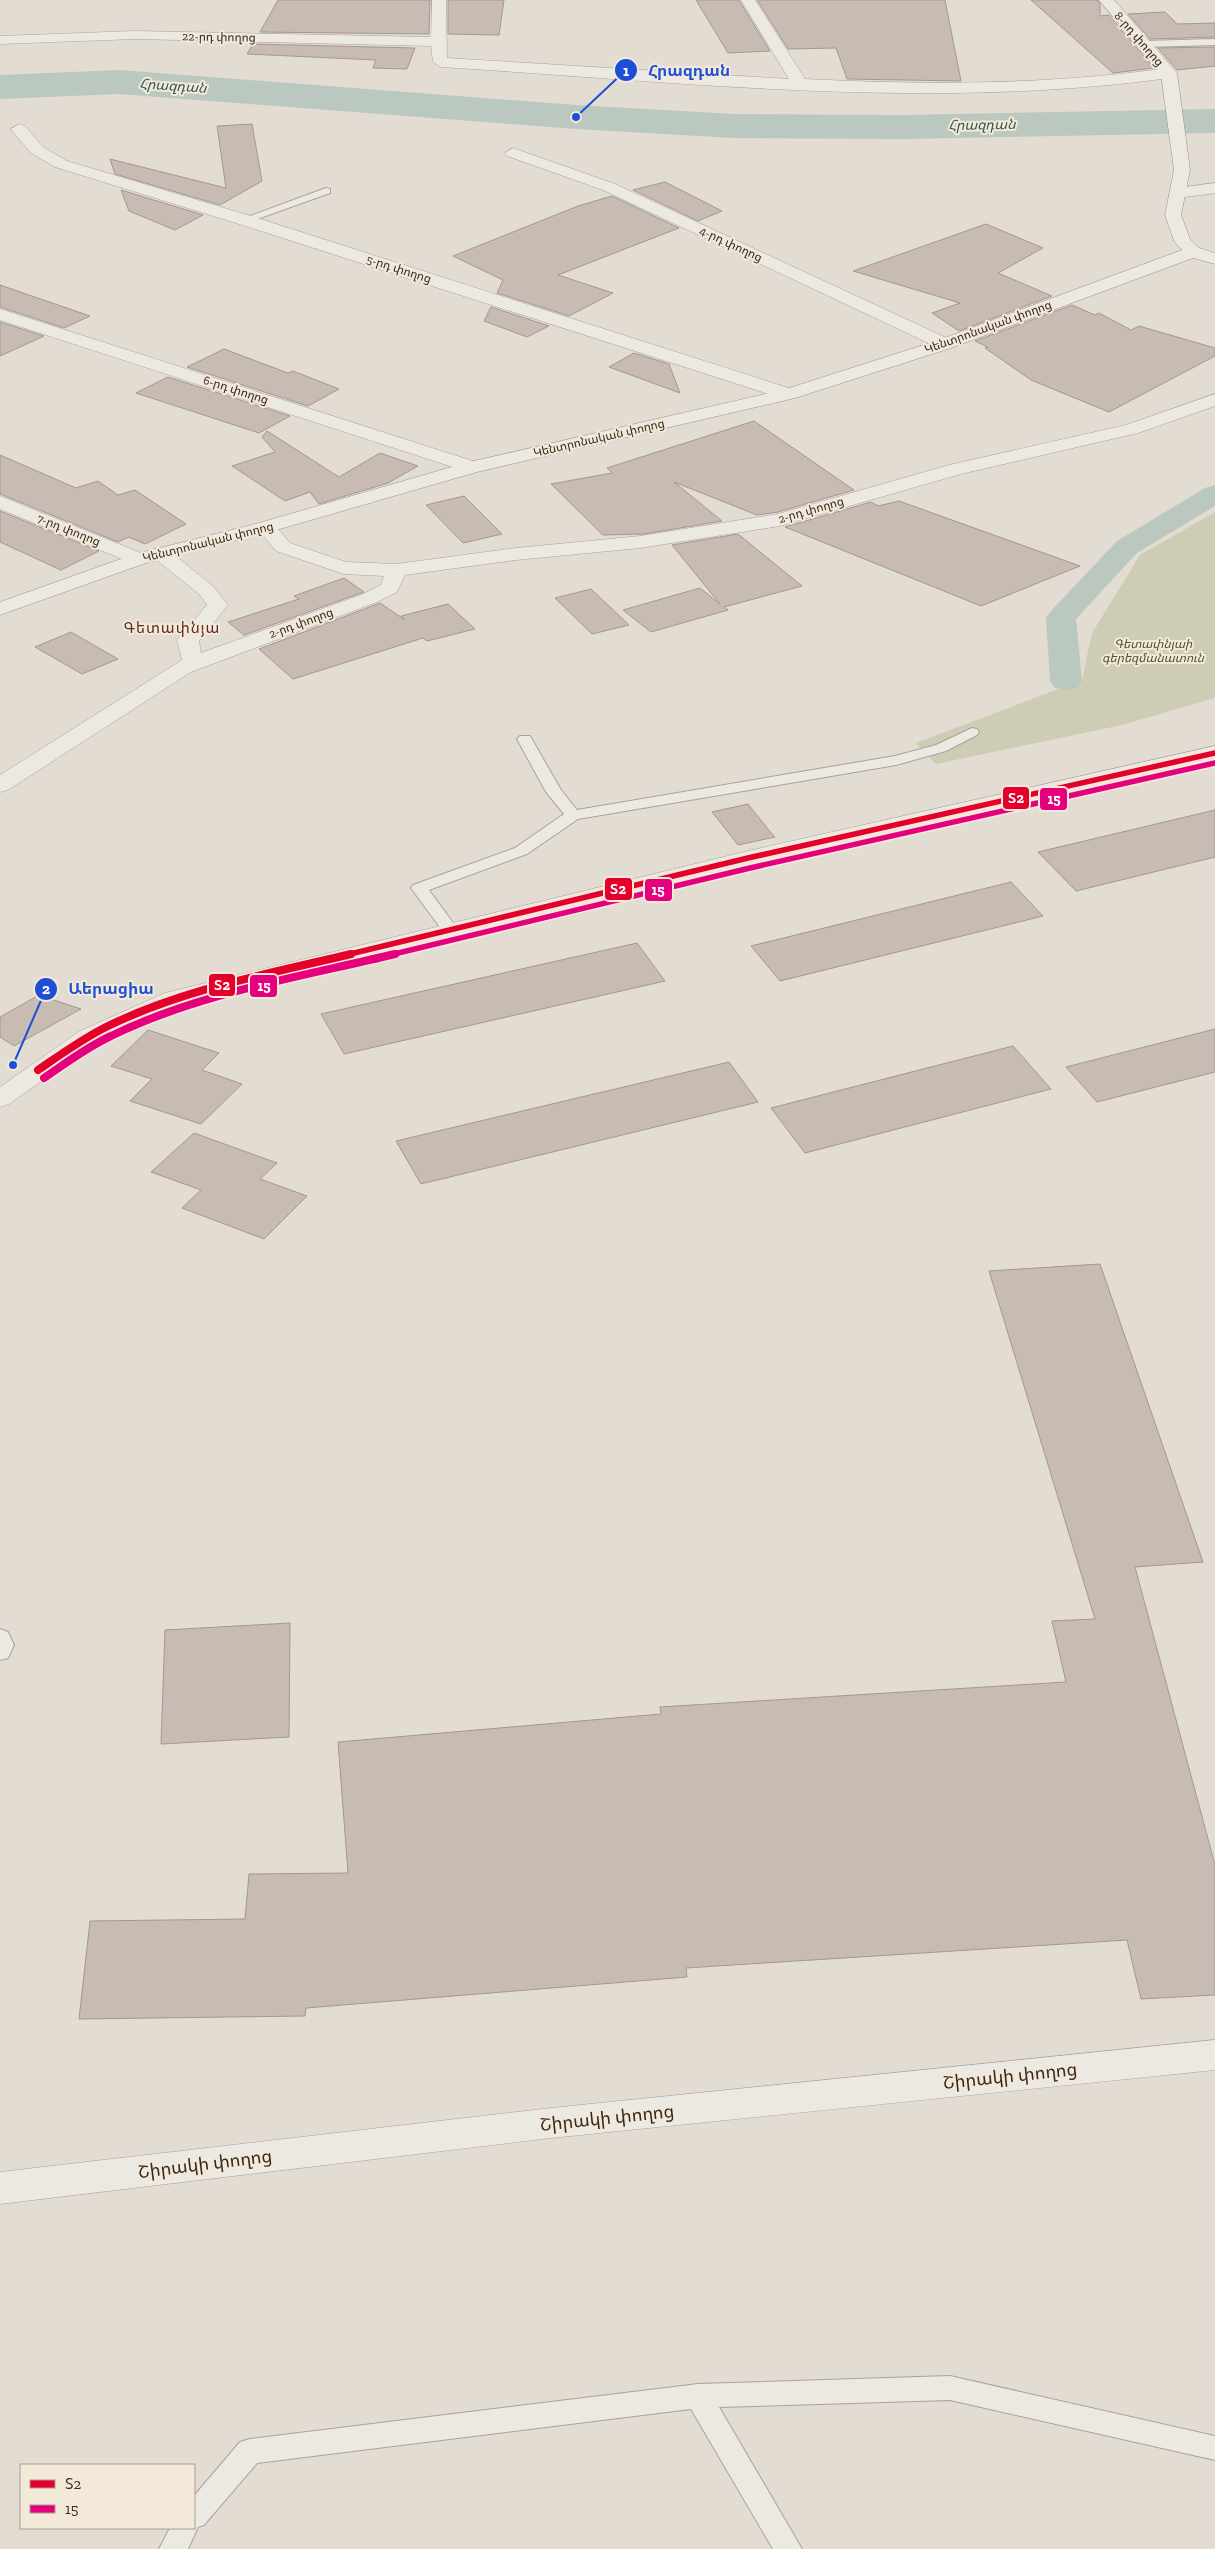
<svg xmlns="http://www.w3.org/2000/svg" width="1215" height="2549" font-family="'Zilla Slab','Noto Sans Armenian',serif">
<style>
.cemetery{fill:#cfccb5}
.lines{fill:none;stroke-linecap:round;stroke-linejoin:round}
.canal{fill:#bbc8bf;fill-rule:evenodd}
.river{fill:#bbc8bf;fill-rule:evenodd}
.building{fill:#c7bbb3;stroke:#a39891}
.service-casing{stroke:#a9a29a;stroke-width:2}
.minor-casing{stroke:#a9a29a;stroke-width:1}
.tertiary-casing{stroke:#a9a29a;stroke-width:1}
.secondary-casing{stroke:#99918a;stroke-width:1}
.service{fill:#ece8e2;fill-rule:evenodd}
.minor{fill:#ece8e2;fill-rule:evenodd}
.tertiary{fill:#ece8e2;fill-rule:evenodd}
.secondary{fill:#ece8e2;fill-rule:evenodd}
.bus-1-far1-casing{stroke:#f3e9d9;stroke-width:9}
.bus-1-casing{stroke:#f3e9d9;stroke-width:11}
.bus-2-far1-casing{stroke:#f3e9d9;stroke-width:9}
.bus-2-casing{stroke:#f3e9d9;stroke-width:11}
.bus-1-far1{stroke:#e4002b;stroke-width:5.5}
.bus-1{stroke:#e4002b;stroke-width:8}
.bus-2-far1{stroke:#e5007d;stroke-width:5.5}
.bus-2{stroke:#e5007d;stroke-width:8}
.labels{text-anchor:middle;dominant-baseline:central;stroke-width:4;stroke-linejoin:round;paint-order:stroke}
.far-street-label{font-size:12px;fill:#382a22;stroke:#f3e9d9}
.far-park-label{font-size:12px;font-style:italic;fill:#4d522b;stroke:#f3e9d9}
.far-water-label{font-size:14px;font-style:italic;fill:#335650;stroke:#f3e9d9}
.far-quarter-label{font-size:15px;letter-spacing:1px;fill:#602c26;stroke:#f3e9d9}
.near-street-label{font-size:18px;fill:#382a22;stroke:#f3e9d9}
.leader{fill:none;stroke:#1d4ed8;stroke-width:2}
.callout-dot{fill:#1d4ed8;stroke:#f3e9d9;stroke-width:2}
.mark-label{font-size:15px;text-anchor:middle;font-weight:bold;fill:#fff}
.callout-label{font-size:16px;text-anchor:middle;font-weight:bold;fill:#1d4ed8;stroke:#f3e9d9;stroke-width:4;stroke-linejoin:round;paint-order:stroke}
.line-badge{stroke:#f3e9d9;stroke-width:2}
.badge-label{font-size:14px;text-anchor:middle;font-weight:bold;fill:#fff}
</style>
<rect width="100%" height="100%" fill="#e3dcd2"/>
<path class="cemetery" d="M1215 512V698L1122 725 936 764 916 743 1082 680 1092 633 1140 555Z"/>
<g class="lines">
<path class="canal" d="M1215 485V506L1137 553 1076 619 1082 681 1077 688 1066 690 1055 688 1050 681 1046 618 1050 612 1117 541 1205 488Z"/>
<path class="river" d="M119 70 576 105 734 114 903 115 1215 109V133L903 139 734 138 576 129 119 94 0 99V75Z"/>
</g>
<path class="building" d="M278 0H430L429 34 260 32Z
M448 0H504L499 35 448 34Z
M696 0H739L770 51 728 53Z
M757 0H945L961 81 847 79 836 48 788 49Z
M1031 0H1097L1100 4V16L1109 15 1154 68 1113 73Z
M1165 12 1177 24 1215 23V37L1150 39 1128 14Z
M253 44 415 48 407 69 373 68 376 60 247 54Z
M1215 47V66L1177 70 1158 48Z
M252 124 262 181 220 205 115 174 110 159 226 188 217 126Z
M665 182 722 211 698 221 633 190Z
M121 190 203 215 175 230 129 211Z
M612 196 679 228 558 275 613 293 569 316 497 293 503 280 453 256 578 206Z
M986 224 1043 248 998 273 1052 296 959 331 932 313 960 303 853 271Z
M0 285 90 316 64 328 0 307Z
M1072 305 1095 315 1099 313 1131 330 1139 326 1215 348V356L1109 412 1031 380 985 348 988 347 975 341Z
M491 307 549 326 527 337 484 321Z
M0 322 44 336 0 356Z
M224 349 288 373 293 371 339 389 308 406 187 367Z
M634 353 669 364 680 393 609 367Z
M168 377 290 416 259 433 136 393Z
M754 421 854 490 778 512 757 515 674 482 722 521 644 534 603 535 551 484 612 473 607 468Z
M267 431 339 477 380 453 418 466 388 483 319 504 310 492 285 501 232 466 275 452 262 437Z
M0 455 76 488 98 481 118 495 135 490 186 524 145 544 129 537 118 542 0 494Z
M464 496 502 534 463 543 426 505Z
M899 501 1080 566 981 606 785 527 871 502 878 506Z
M0 511 99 551 61 570 0 542Z
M738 534 802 586 724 607 728 610 651 632 623 610 700 588 720 604 672 545Z
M344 578 364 592 244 635 228 622 299 599 294 596Z
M591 589 629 625 592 634 555 598Z
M380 603 405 620 401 616 448 604 475 629 427 641 423 638 293 679 259 649Z
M71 632 118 659 82 674 35 647Z
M748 804 772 834 775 837 738 845 712 812Z
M1215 810V857L1076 891 1038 852Z
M1011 882 1043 916 780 981 751 946Z
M637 943 665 981 344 1054 321 1014Z
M39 995 81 1009 14 1046 0 1037V1017Z
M1215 1029V1072L1097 1102 1066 1067Z
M148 1030 219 1053 202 1070 242 1084 201 1124 130 1101 152 1079 111 1066Z
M1013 1046 1051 1089 805 1153 771 1108Z
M729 1062 758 1102 421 1184 396 1141Z
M194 1133 277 1163 260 1179 307 1196 264 1239 182 1208 201 1190 151 1172Z
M1100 1264 1203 1562 1135 1567 1215 1865V1995L1141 1999 1127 1940 686 1968 687 1977 306 2008 305 2016 79 2019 90 1921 245 1919 249 1874 348 1873 338 1742 661 1714 660 1707 1066 1682 1052 1621 1095 1619 989 1271Z
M290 1623 289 1737 161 1744 165 1630Z"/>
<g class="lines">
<defs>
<path id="service" d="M1215 39V45L1144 47 1139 44 1144 41Z
M326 188 330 189V193L249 222H241L239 220Z
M972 728 977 729 979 732 977 735 946 751 896 765 578 819 527 854 429 890 459 931 457 934H445L411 888 413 885 515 848 564 814 546 792 517 739 520 736H530L561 790 577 810 895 756 936 745Z
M0 1629 8 1632 14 1645 8 1658 0 1660Z
M950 2376 1215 2436V2460L950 2400 719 2407 802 2549H773L691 2409 257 2463 204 2525 198 2527 188 2549H159L170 2528H194V2496L240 2442 250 2439 698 2384Z"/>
<path id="minor" d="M432 0H446L447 58 789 79 741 0H755L805 79C927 85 1048 85 1169 68L1177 73 1169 78C929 111 682 82 441 67L433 62 431 46 135 39 0 44V36L135 31 431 37Z
M19 124 25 126 43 147 67 161 251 216 795 390 797 394 795 398H781L239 224 55 167 31 153 13 132 11 129Z
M513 148 615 184 951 340 954 344 951 348H939L603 190 507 156 505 153Z
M1215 183V193L1178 198 1170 193 1178 188Z
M0 309 479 463 482 467 479 471H465L0 320Z
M1215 394V406L1138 433 961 474 780 526 640 548 516 560 405 575 397 592 377 602 191 672 8 790 0 792V775L182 660 177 640 207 605 199 594 153 557 150 553 153 549H167L213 586 228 605 199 641 201 653 363 594 381 585 384 576 344 574 276 551 256 527 259 523H273L290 543 346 562 396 564 516 548 640 536 778 514 949 465 1126 425Z
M0 496 146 555 149 559 146 563H132L0 509Z"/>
<path id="tertiary" d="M1215 746V760L748 865 183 1003 98 1041 9 1104 0 1107V1087L80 1031 165 993 748 851Z
M1215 2040V2070L551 2138 0 2204V2172L551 2108Z"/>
<path id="secondary" d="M1099 0H1114L1177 73 1190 170 1181 215 1190 239 1199 248 1215 253V264L1193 258 951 348 795 398 477 472 273 531 146 563 0 615V602L132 555 259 523 465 463 783 390 939 340 1182 250 1174 241 1165 215 1174 170 1161 74Z"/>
</defs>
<use href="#service" class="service-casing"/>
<use href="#minor" class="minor-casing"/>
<use href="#tertiary" class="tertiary-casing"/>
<use href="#secondary" class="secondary-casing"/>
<use href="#service" class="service"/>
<use href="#minor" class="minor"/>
<use href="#tertiary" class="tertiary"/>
<use href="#secondary" class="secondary"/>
<defs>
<path id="bus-1-far1" d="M346 955 748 858 1215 753"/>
<path id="bus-1" d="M38 1070C60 1055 82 1039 106 1027 183 989 268 974 351 954"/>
<path id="bus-2-far1" d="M390 955 750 868 1215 763"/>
<path id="bus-2" d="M44 1078C66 1063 87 1047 111 1036 199 993 300 977 395 954"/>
</defs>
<use href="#bus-1-far1" class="bus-1-far1-casing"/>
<use href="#bus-1" class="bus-1-casing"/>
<use href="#bus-2-far1" class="bus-2-far1-casing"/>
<use href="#bus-2" class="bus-2-casing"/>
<use href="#bus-1-far1" class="bus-1-far1"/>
<use href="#bus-1" class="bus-1"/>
<use href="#bus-2-far1" class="bus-2-far1"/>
<use href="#bus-2" class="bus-2"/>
</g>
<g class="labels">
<g class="far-street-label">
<text transform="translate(219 37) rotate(1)">22-րդ փողոց</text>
<text transform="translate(1139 39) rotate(49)">8-րդ փողոց</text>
<text transform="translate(731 244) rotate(25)">4-րդ փողոց</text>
<text transform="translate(399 269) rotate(18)">5-րդ փողոց</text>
<text transform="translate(988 327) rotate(-20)">Կենտրոնական փողոց</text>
<text transform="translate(236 390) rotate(18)">6-րդ փողոց</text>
<text transform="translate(599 438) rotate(-13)">Կենտրոնական փողոց</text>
<text transform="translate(811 510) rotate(-16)">2-րդ փողոց</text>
<text transform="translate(69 530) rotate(22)">7-րդ փողոց</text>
<text transform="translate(208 542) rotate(-14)">Կենտրոնական փողոց</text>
<text transform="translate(301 623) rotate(-20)">2-րդ փողոց</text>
</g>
<g class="far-park-label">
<text x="1153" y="644">Գետափնյաի<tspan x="1153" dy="14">գերեզմանատուն</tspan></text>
</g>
<g class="far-water-label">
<text transform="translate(173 86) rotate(4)">Հրազդան</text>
<text transform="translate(982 125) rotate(-1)">Հրազդան</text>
</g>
<g class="far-quarter-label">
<text x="172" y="628">Գետափնյա</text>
</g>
<g class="near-street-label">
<text transform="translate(1010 2076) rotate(-6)">Շիրակի փողոց</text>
<text transform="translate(607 2118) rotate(-6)">Շիրակի փողոց</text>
<text transform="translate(205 2164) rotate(-7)">Շիրակի փողոց</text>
</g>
</g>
<path class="leader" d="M576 117L626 70M13 1065L46 989"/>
<g class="callout-dot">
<circle cx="576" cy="117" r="5"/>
<circle cx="13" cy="1065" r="5"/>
<circle cx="626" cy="70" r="12"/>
<circle cx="46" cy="989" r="12"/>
</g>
<g class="mark-label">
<text x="626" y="76">1</text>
<text x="46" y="994">2</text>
</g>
<g class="callout-label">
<text x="689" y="76">Հրազդան</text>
<text x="111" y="994">Աերացիա</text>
</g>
<g class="line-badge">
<rect x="1002" y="786" width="28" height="24" rx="5" fill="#e4002b"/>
<rect x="1039" y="787" width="29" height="24" rx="5" fill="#e5007d"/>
<rect x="604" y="877" width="29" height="24" rx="5" fill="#e4002b"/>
<rect x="644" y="878" width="29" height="24" rx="5" fill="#e5007d"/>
<rect x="208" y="973" width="28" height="24" rx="5" fill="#e4002b"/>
<rect x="249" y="974" width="29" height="24" rx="5" fill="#e5007d"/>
</g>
<g class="badge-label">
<text x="1016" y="803">Տ2</text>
<text x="1054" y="804">15</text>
<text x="618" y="894">Տ2</text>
<text x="658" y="895">15</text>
<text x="222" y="990">Տ2</text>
<text x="264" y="991">15</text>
</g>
<rect x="20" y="2464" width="175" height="65" fill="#f3e9d9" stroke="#a89d90"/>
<rect x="30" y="2480" width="25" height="8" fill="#e4002b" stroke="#a89d90"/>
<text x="65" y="2489" font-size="15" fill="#382a22">Տ2</text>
<rect x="30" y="2505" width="25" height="8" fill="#e5007d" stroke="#a89d90"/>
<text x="65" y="2514" font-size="15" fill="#382a22">15</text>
</svg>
